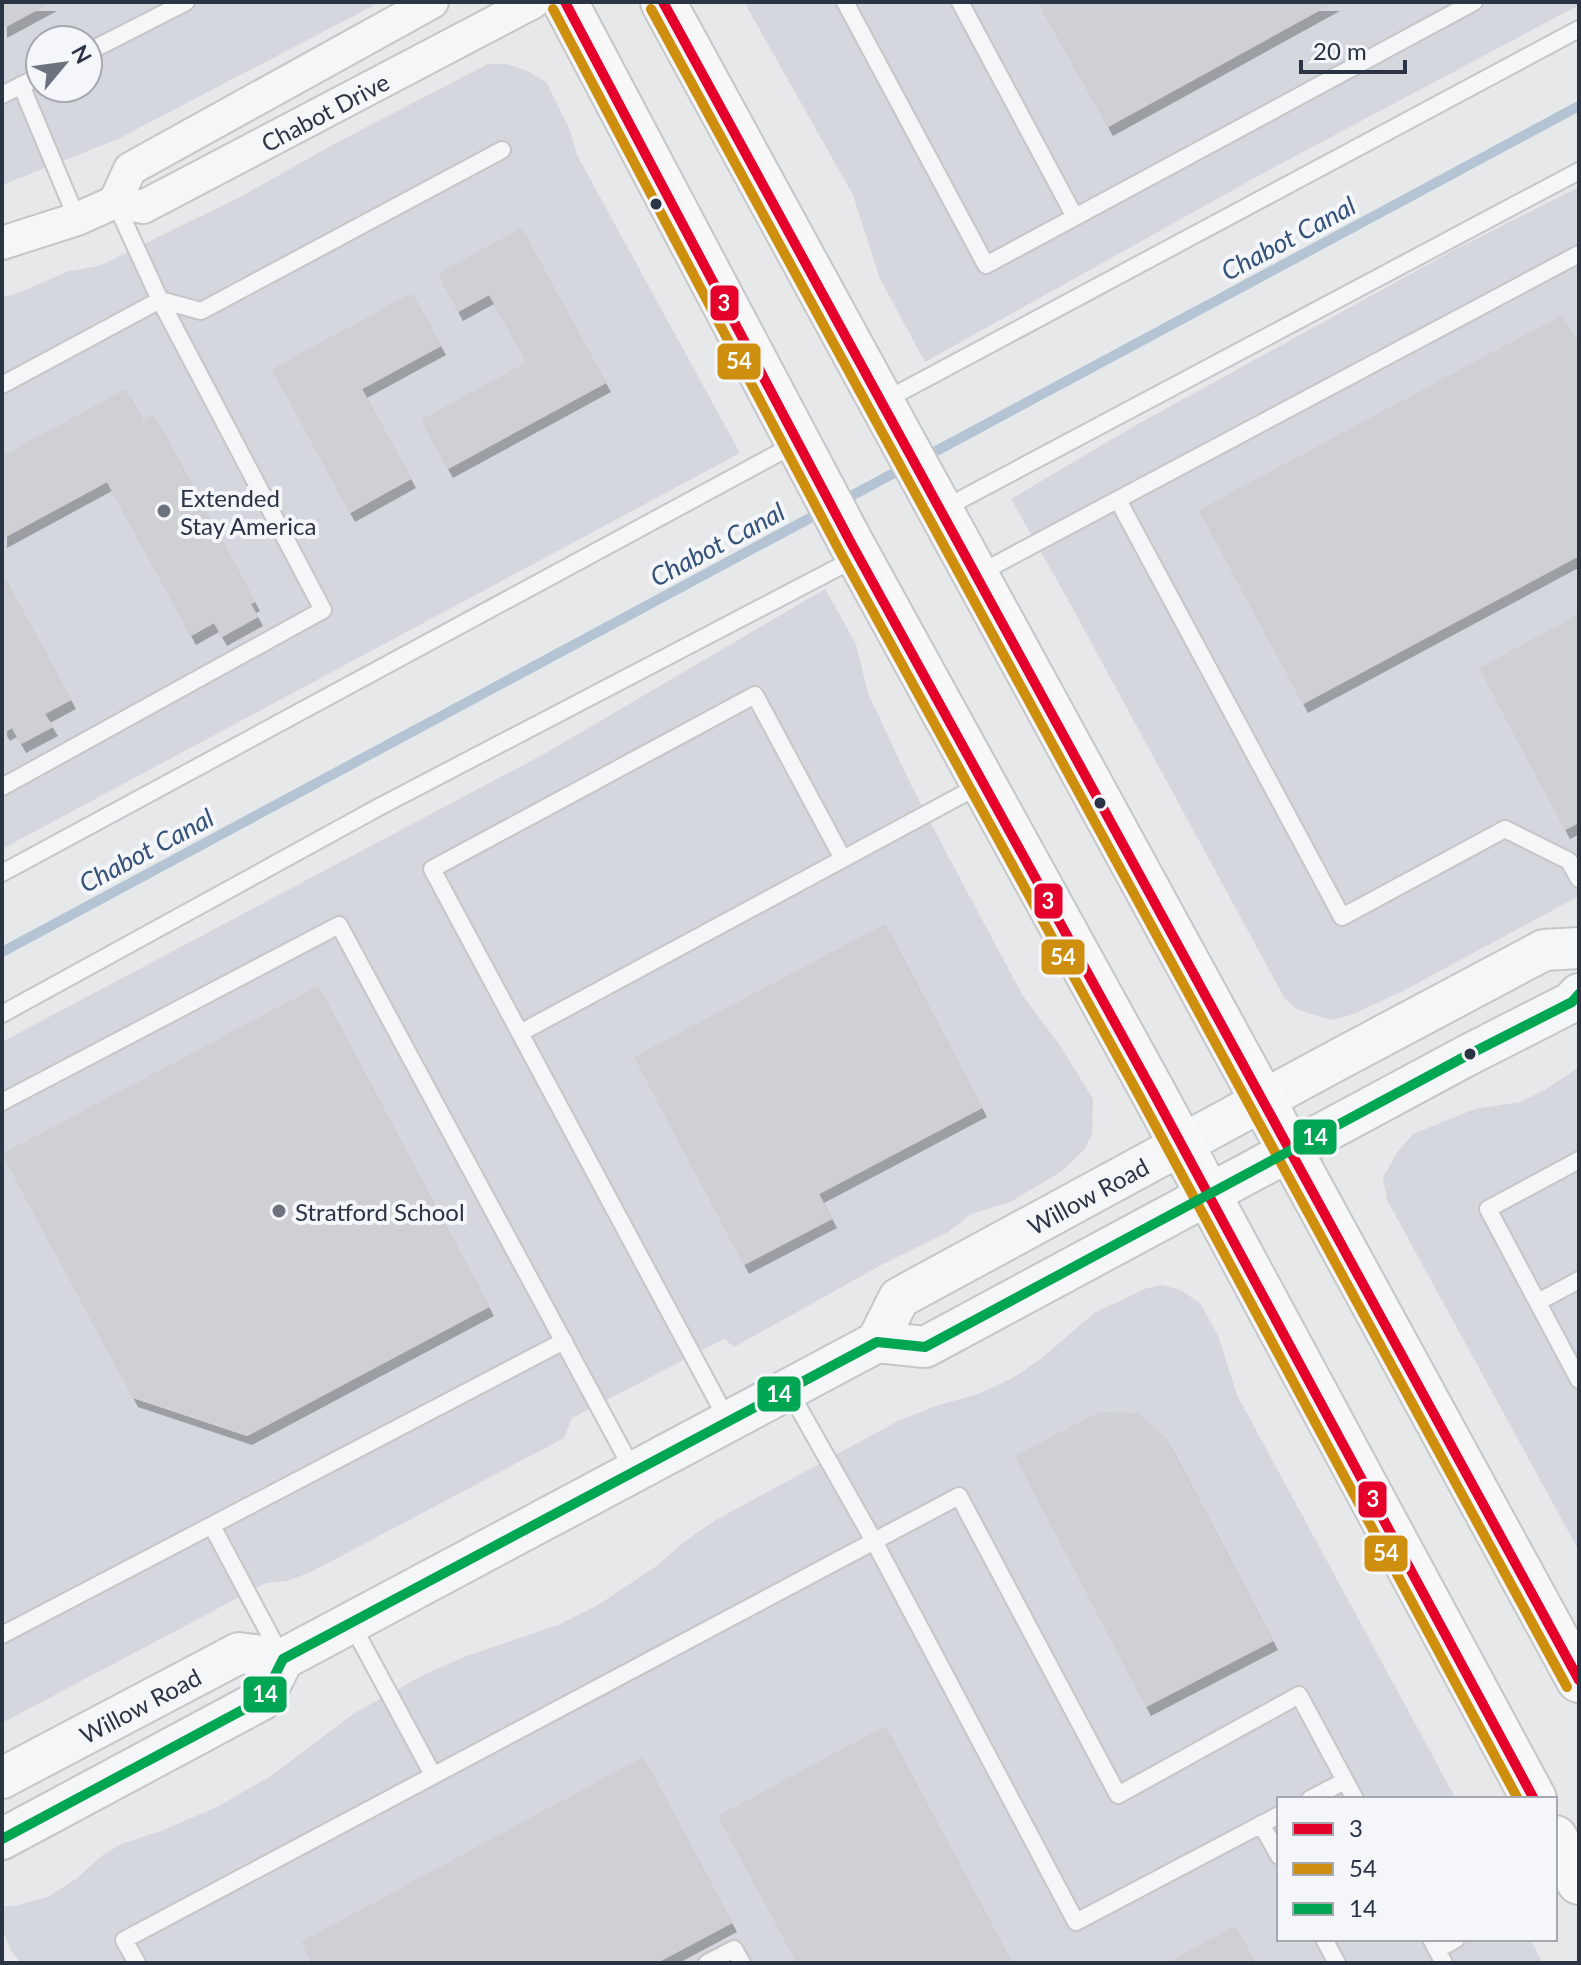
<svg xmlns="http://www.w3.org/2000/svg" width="1581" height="1965" font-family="Lato,sans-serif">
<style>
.built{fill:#d4d7dd;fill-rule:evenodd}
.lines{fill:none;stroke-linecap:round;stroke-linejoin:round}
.stream{stroke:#b4c4d5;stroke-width:10}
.building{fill:#ced0d3;filter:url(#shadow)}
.service-casing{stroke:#c4c6c8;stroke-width:20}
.minor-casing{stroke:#c4c6c8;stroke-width:36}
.tertiary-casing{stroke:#c4c6c8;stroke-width:44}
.secondary-casing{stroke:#c4c6c8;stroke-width:48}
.service{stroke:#f5f6f7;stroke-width:16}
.minor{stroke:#f5f6f7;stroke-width:32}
.tertiary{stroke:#f5f6f7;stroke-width:40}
.secondary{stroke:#f8f8f8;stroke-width:44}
.bus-1-casing{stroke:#f4f6f9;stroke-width:16}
.bus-2-casing{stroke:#f4f6f9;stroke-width:16}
.bus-3-casing{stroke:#f4f6f9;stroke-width:16}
.bus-1{stroke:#e4002b;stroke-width:10}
.bus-2{stroke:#ce8f0e;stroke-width:10}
.bus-3{stroke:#00a651;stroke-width:10}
.bus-dot{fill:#2b3445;stroke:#f4f6f9;stroke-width:3}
.poi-dot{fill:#6c737f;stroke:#f4f6f9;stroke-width:3}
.labels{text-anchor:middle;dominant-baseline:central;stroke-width:8;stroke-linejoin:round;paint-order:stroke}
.street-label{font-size:24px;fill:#2b3445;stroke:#f4f6f9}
.poi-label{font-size:24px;fill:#2b3445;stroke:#f4f6f9;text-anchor:start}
.water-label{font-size:26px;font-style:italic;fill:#34527a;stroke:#f4f6f9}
.line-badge{stroke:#f4f6f9;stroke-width:3}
.badge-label{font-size:22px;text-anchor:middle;font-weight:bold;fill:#fff}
</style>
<defs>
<filter id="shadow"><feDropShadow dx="5" dy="9" stdDeviation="0" flood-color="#0004"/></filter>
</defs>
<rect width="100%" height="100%" fill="#e6e8ea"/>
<path class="built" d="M2 2H380L118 139 2 185ZM40 40H88V88H40Z
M746 2H1579V5L1258 176 925 362 880 279 853 195 748 9Z
M488 64H507L528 71 547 83 570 130 577 155 740 453 2 849V297L16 294 69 271 99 266 242 196 334 144Z
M1579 187V896L1403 991 1351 1015 1331 1020 1314 1015 1297 1009 1285 999 1067 598 1011 499 1131 428 1454 250Z
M825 589 856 644 868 693 911 785 947 854 1023 996 1061 1047 1093 1099 1092 1135 1084 1150 1062 1171 1010 1202 971 1214 948 1232 883 1264 734 1347 724 1339 572 1418 564 1438 311 1572 287 1581 266 1583 2 1723V1042L544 754Z
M1579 1067V1551L1387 1200 1383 1178 1396 1154 1413 1134 1475 1109 1520 1102 1545 1090Z
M1163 1285 1182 1291 1201 1304 1219 1338 1237 1395 1456 1799H1279V1939H1530L1543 1963H21L11 1951 2 1928V1906H15L48 1897 76 1879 104 1854 122 1844 163 1830 217 1807 271 1776 353 1714 425 1674 467 1656 558 1625 598 1605 658 1565 684 1542 714 1521 898 1421 939 1405 978 1394 1013 1378 1042 1358 1094 1313 1147 1288Z"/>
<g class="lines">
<path class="stream" d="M925 457 1579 106
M840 502 907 466
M2 952 823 511"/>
</g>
<path class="building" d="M2 2H52L2 29Z
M1038 2H1335L1108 127Z
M521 228 606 383 448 469 421 420 527 362 489 295 458 312 438 274Z
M412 293 441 346 362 389 411 479 350 513 272 369Z
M1562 315 1579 347V556L1303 704 1199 510Z
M126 389 143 421 154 415 255 602 251 604 258 617 222 637 214 623 191 636 107 482 2 539V456Z
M2 573 71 700 45 714 53 727 21 744 12 728 5 732 2 727Z
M1579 614V823L1565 830 1479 668Z
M885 924 982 1108 819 1194 832 1219 744 1265 634 1057Z
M318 986 489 1307 247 1436 133 1398 2 1154Z
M1099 1412 1138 1413 1167 1439 1273 1641 1146 1707 1015 1456Z
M885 1726 1012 1963H797L718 1816Z
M643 1757 732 1923 657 1963H313L301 1942Z
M1235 1926 1255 1963H1166Z"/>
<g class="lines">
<defs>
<path id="service" d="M845 2 986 265 1474 2
M960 2 1075 217
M88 52 186 2
M21 85 77 219
M2 95 40 76
M2 385 160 300 201 311 502 150
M882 402 1579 29
M1118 500 1342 917 1505 829 1569 861 1579 879
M941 510 1579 171
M978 574 1579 254
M2 787 323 610 160 300 115 202
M2 873 797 443
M2 1014 379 807 858 557
M520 1033 982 784
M2 1102 339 925 634 1472
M1579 1160 1488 1209 1579 1380
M1538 1302 1579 1280
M788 1389 874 1541 1076 1922 1279 1815
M728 1421 432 869 755 695 843 859
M212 1526 280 1654
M351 1623 433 1775
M2 1635 564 1341
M1310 1799 1345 1781
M1261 1824 1279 1856
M1324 1939 1337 1963
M1431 1939 1444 1963
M1437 1950 1456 1939
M137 1963 124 1940 959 1496 1118 1795 1299 1695 1355 1799
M707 1963 734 1949 742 1963"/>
<g id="minor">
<path d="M115 202 130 169 432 2"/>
<path id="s1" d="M2 243 77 219 115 202 143 207 533 2"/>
</g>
<g id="tertiary">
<path id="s2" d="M877 1342 899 1298 1328 1065 1544 950 1579 948"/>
<path id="s3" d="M2 1778 239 1653 283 1659"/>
<path d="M2 1839 263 1699 283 1659 877 1342 925 1347 1466 1056 1572 1002 1579 994"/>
</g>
<path id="secondary" d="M565 2 851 543 1153 1092 1534 1799
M663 2 1579 1680
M1555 1838 1579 1882"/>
</defs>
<use href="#service" class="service-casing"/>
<use href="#minor" class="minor-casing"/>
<use href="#tertiary" class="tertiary-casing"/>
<use href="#secondary" class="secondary-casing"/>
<use href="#service" class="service"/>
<use href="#minor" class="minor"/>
<use href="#tertiary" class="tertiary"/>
<use href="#secondary" class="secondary"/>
<defs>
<path id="bus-1" d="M565 2 851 543 1153 1092 1534 1799
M663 2 1579 1680"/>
<path id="bus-2" d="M553 9 839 550 1141 1099 1518 1799
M651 9 1567 1687"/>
<path id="bus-3" d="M2 1839 263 1699 283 1659 877 1342 925 1347 1466 1056 1572 1002 1579 994"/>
</defs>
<use href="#bus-1" class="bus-1-casing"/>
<use href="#bus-2" class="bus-2-casing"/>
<use href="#bus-3" class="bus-3-casing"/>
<use href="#bus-1" class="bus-1"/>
<use href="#bus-2" class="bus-2"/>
<use href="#bus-3" class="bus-3"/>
</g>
<g class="bus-dot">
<circle cx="656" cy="204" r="7"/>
<circle cx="1100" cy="803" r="7"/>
<circle cx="1470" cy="1054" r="7"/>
</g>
<g class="poi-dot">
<circle cx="164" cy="511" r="8"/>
<circle cx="279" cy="1211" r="8"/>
</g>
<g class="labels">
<g class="street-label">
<text stroke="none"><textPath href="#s1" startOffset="354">Chabot Drive</textPath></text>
<text stroke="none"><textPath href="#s2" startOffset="264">Willow Road</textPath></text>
<text stroke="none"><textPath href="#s3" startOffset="156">Willow Road</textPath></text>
</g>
<g class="poi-label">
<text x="180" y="497">Extended<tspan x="180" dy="28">Stay America</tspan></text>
<text x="295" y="1211">Stratford School</text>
</g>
<g class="water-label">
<text transform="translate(1288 238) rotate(-28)">Chabot Canal</text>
<text transform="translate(717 544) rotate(-28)">Chabot Canal</text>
<text transform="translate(146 850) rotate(-28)">Chabot Canal</text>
</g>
</g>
<g class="line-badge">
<rect x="709" y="284" width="31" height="38" rx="8" fill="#e4002b"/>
<rect x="716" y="342" width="46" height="39" rx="8" fill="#ce8f0e"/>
<rect x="1033" y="882" width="31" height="38" rx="8" fill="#e4002b"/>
<rect x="1040" y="938" width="46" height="38" rx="8" fill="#ce8f0e"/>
<rect x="1292" y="1118" width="46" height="38" rx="8" fill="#00a651"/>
<rect x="756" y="1375" width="46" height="38" rx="8" fill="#00a651"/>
<rect x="1357" y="1480" width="31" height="39" rx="8" fill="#e4002b"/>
<rect x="1363" y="1534" width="46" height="39" rx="8" fill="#ce8f0e"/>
<rect x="242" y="1675" width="46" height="39" rx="8" fill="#00a651"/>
</g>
<g class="badge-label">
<text x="724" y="311">3</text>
<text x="739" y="369">54</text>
<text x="1048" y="909">3</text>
<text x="1063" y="965">54</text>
<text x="1315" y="1145">14</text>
<text x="779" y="1402">14</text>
<text x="1373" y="1507">3</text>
<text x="1386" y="1561">54</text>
<text x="265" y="1702">14</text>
</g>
<rect width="1581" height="1965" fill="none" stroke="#2b3445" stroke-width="8"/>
<rect x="1277" y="1797" width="280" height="144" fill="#f4f6f9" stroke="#a4a8b1" stroke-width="2"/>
<rect x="1293" y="1823" width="40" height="12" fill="#e4002b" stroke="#a4a8b1" stroke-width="2"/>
<text x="1349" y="1837" font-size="24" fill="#2b3445">3</text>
<rect x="1293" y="1863" width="40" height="12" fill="#ce8f0e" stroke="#a4a8b1" stroke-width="2"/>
<text x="1349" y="1877" font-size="24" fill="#2b3445">54</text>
<rect x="1293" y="1903" width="40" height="12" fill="#00a651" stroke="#a4a8b1" stroke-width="2"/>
<text x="1349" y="1917" font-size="24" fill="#2b3445">14</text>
<g transform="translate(64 64) rotate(61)"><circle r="38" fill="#f4f6f9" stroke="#a4a8b1" stroke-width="2"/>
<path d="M0-6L14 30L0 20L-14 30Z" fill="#6c737f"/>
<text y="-12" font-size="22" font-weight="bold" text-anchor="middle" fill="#2b3445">N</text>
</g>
<path d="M1301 60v12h104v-12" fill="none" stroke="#2b3445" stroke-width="4"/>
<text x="1313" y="60" font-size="24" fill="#2b3445" stroke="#f4f6f9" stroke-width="6" paint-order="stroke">20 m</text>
</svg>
